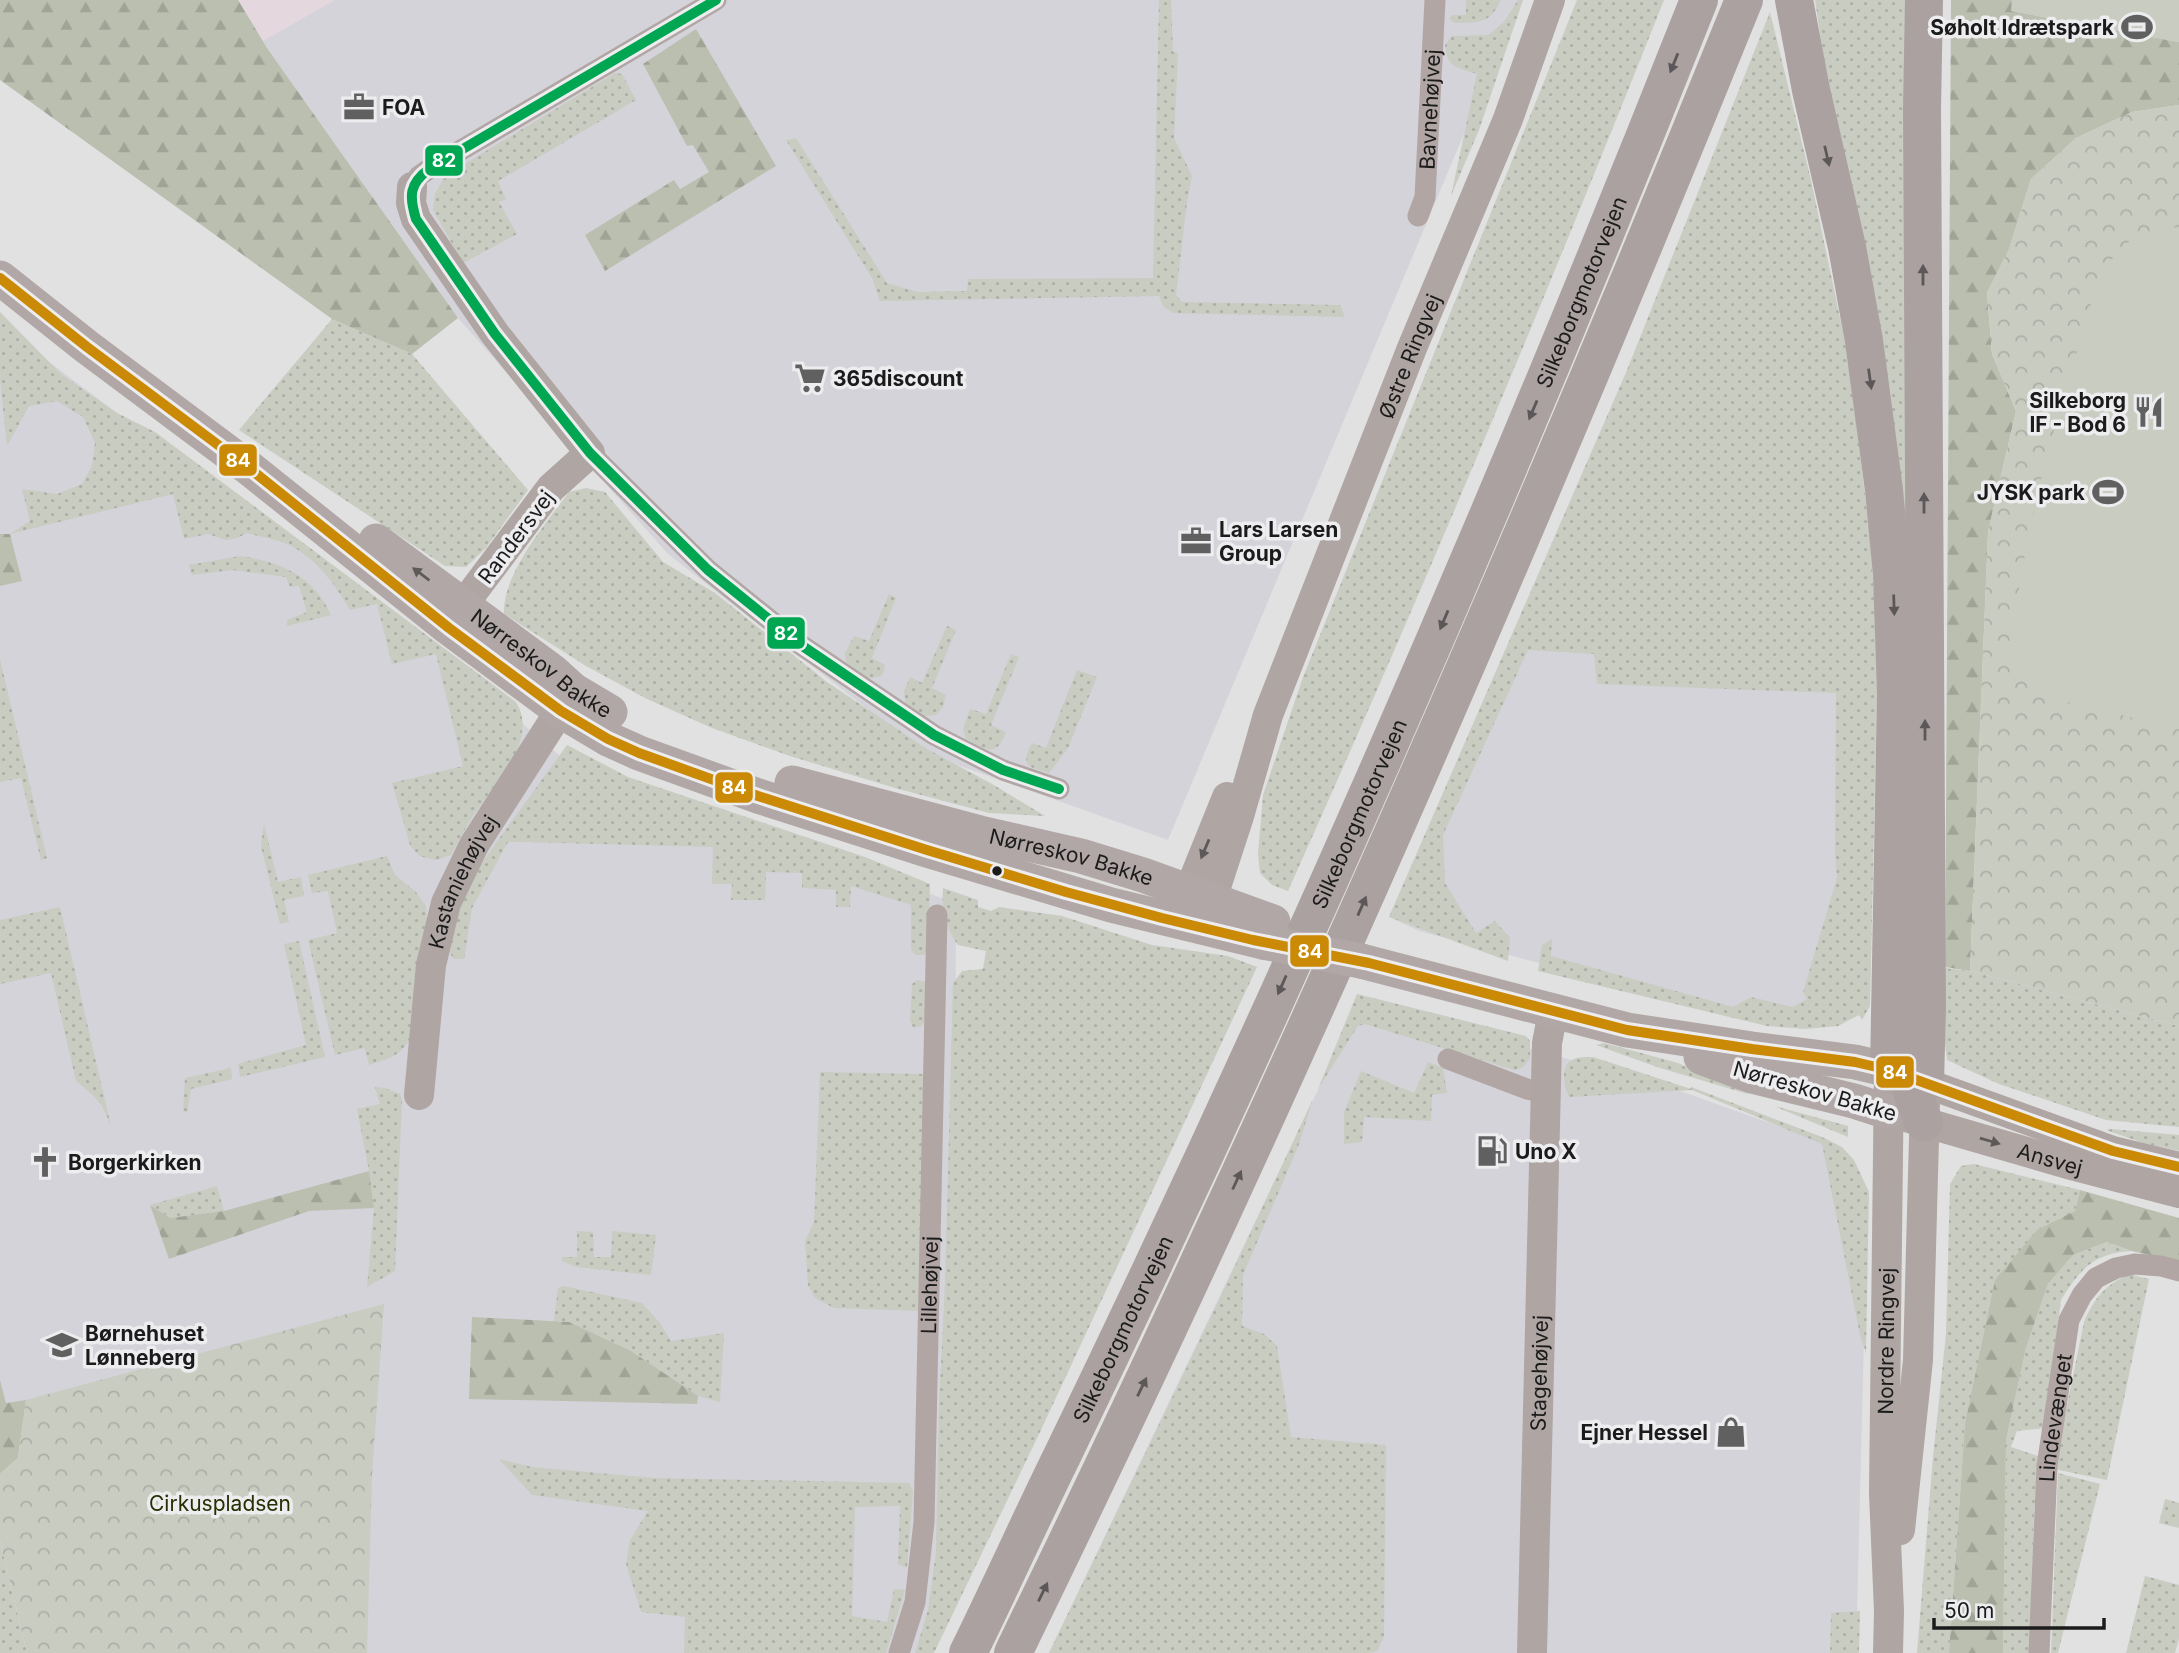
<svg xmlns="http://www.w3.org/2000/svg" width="2179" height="1653" font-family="Inter,sans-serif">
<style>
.built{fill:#d4d3d9}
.education{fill:#e4d7de}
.grass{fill:url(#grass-dots)}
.forest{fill:url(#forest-firs)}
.park{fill:url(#park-crowns)}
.garden{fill:#c8ccc1}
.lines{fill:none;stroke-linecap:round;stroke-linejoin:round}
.street{stroke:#b1a6a4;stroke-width:21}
.secondary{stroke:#afa5a3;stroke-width:30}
.primary{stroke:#b1a7a6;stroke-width:35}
.highway{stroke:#aca1a1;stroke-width:38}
.primary-bridge{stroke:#b1a7a6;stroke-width:35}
.bus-1-casing{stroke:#ededf0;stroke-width:16}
.bus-2-casing{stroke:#ededf0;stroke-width:16}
.bus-1{stroke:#cb8a06;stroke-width:10}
.bus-2{stroke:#00a651;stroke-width:10}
.oneway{fill:#5c5758}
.oneway2{fill:#5e5a5a}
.oneway3{fill:#5e5959}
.bus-dot{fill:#1b1b1c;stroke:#ededf0;stroke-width:2.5}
.labels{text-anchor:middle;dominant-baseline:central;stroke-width:7;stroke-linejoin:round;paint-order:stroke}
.poi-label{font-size:21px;font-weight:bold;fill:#1b1b1c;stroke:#ededf0;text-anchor:start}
.street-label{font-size:21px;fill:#1b1b1c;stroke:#ededf0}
.park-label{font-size:21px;fill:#252f00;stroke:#ededf0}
.line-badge{stroke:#ededf0;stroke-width:2.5}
.badge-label{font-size:19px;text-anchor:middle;font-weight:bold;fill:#fff}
</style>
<defs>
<pattern id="grass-dots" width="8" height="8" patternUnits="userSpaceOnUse" patternTransform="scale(1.75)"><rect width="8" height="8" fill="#c8ccc1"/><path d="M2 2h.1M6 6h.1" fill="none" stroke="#abafa5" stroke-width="1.8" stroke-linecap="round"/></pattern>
<pattern id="forest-firs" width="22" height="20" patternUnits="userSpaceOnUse" patternTransform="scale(1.75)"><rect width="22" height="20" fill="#babfb0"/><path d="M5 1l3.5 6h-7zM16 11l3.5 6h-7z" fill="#9fa497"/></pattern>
<pattern id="park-crowns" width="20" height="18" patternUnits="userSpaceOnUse" patternTransform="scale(1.75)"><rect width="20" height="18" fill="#c8ccc1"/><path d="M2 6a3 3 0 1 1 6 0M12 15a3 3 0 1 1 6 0" fill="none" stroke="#abafa5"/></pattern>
</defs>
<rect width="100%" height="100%" fill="#e1e1e2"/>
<path class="built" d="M238 0H1520L1168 840 924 753 668 554 458 318 267 48Z
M0 325 190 468 357 589 493 698 574 768 956 903 954 1366 935 1635 926 1653H365L8 1412 0 1384Z
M1625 375 1845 400 1864 1002 1730 1014 1419 931 1389 917Z
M1360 1002 1666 1086 1829 1144 1865 1297 1856 1653H1049Z"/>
<path class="education" d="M238 0H335L263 41Z"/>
<path class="grass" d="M1159 0H1171L1173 52 1178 53 1174 138 1192 176 1187 202 1176 295 1182 302 1340 305 1345 317 1173 313 1163 306 1159 296 880 301 872 278 786 140 796 138 887 283 917 292 967 291 968 279 1153 278Z
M1466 0H1501C1489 25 1479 22 1454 23L1449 18 1453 15H1466Z
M1518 0H1523L1479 130 1451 196 1477 74C1458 67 1447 69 1445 45L1452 36 1488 35 1504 22Z
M1577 0H1664C1545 300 1420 597 1288 891L1272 885 1260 873 1258 854 1263 795 1303 677Z
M1815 0H1915L1919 664 1828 87Z
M1770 12 1811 180 1848 356 1870 535 1878 651 1870 1006 1862 1020 1859 1015 1838 1026 1805 1029 1767 1026 1538 971 1542 945 1552 939 1551 956 1733 1007 1751 997 1793 1007 1807 999 1803 992 1837 878 1835 851 1836 693 1597 684 1594 654 1528 650 1443 835 1445 883 1476 933 1495 921 1510 938 1508 961 1389 917 1625 375Z
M615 73 622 74 636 100 498 181 506 199 499 202 517 234 463 263 433 210 435 194 445 176Z
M0 312 61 374 117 413 155 432 516 702C541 741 489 790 469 822 463 833 457 844 451 855L436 860 419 856 410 845 392 783 463 766 436 654 392 664 377 604 350 610C334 583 315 556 285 543 273 539 259 536 247 533L237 538 226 540 208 534 184 539 173 494 10 534 30 521 22 489 57 494 82 484 92 466 95 443 83 417 57 401 29 406 7 446 0 379Z
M332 319 412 354 528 490 486 548 466 567 445 566 239 430Z
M586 488 605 492 663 562 715 593 827 682 927 749 992 784 1045 816 989 813 895 788 790 756 712 728 647 699 586 666 504 614C502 575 546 523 569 492Z
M240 556C281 562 313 575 331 615L287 626V620L307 612 299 586 290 587 286 577 232 570 192 575 189 565Z
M889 594 896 598 872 658 885 665 884 671 880 677 869 678 859 674 846 662 845 653 854 636 869 641Z
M947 626 956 630 932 688 946 695 943 707 936 715 925 716 906 705 904 691 910 677 922 683Z
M1011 654 1019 657 991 725 1006 732C995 759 988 750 966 739L963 729 970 709 986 714Z
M0 659 47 858 41 860 21 778 0 782Z
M1077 670 1097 677 1068 748 1049 773C1027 767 1020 765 1032 743L1046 748Z
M567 745 628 777 865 857 930 884 928 948 924 955H916L911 950V905L851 886 850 907H836V890L802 888V873L766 872 765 900H731L732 884H712L713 847 524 842H508L472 908 464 959H454L449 952 454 924 473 875Z
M264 824 278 882 301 877 304 896 284 900 289 922 280 924 261 846Z
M387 856 395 875 416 892 426 906 427 924 412 1035C401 1056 391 1058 369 1065L365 1048 335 1055 308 940 337 933 328 891 312 893 308 875Z
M943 888 978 900V907L991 911 999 907 1062 916 1152 945 1228 956 1257 967 1040 1432 934 1653H915L928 1610 936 1552 939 1405 945 1283 953 983 962 971 983 969 986 951 958 945C945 926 941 910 943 888Z
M60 907 111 1126 102 1106 93 1095 76 1081 51 973 0 984V920Z
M299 941 325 1057 240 1077 238 1064 306 1045 284 944Z
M1936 967 1970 971 2179 1026V1127L2106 1120 1999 1084 1947 1060Z
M917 980 926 982V1021L920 1027H913L910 1021 912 984Z
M1357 994 1526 1036 1530 1041V1059L1522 1068 1514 1070 1365 1024 1358 1026 1318 1089Z
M1604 1043 1678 1063 1751 1095 1657 1067 1596 1045Z
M1593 1057 1691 1089V1087L1822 1137 1842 1147 1854 1160 1869 1192 1866 1353 1860 1335 1822 1144 1692 1090 1569 1097C1564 1086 1559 1065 1574 1059 1579 1057 1587 1057 1593 1057Z
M1428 1062 1443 1068 1447 1093 1432 1095 1431 1121 1364 1117 1362 1142 1344 1144V1112L1361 1071 1414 1093Z
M231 1068 232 1079 191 1089 187 1112 183 1111 185 1078Z
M820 1072 925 1074 919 1311 834 1308 815 1298 808 1285 805 1241 814 1222Z
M375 1087 385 1088 400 1094 402 1099 395 1271 367 1287 374 1208 369 1171 357 1109 380 1104Z
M1313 1099 1298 1147 1243 1275 1242 1326 1264 1334 1277 1346 1291 1437 1386 1445 1384 1637 1377 1651 1370 1653H1049L1220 1298Z
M1774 1106 1848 1126V1137Z
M2111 1129 2179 1135V1151L2143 1143 2106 1130Z
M1974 1164 2080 1190 2075 1211 2038 1229 1965 1424 1949 1653H1917L1933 1457 1946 1334 1950 1184 1961 1166Z
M217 1186 224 1211 170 1218 150 1205Z
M577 1231 593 1232 594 1257H611L612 1231 656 1235 651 1275 577 1267 562 1261V1257H577Z
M2107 1242 2132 1251C2094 1253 2080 1269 2061 1300L2045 1428 2017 1431 2011 1447 2038 1456 2034 1515 2030 1653H2003L2006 1440 2026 1348 2048 1284 2073 1255Z
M2128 1274 2149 1279 2107 1480 2054 1469 2084 1322C2095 1297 2104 1287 2128 1274Z
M564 1286 642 1303 660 1323 671 1341 724 1333 720 1402 698 1396 631 1351 569 1322 554 1321 558 1288Z
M499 1459 532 1467 654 1478 909 1483 913 1491 907 1568 898 1564 900 1506 855 1507 852 1616 887 1622 894 1589 905 1590 886 1653H684L685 1617 641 1612 626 1564 630 1540 648 1511 532 1495Z
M2058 1473 2100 1484 2058 1653H2051Z
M2165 1499 2179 1503V1528L2159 1523Z
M0 1541 27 1653H0Z
M2145 1576 2179 1585V1639L2175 1653H2126Z
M1860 1611 1859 1653H1830L1831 1613Z"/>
<path class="forest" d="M0 0H238L267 48 458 318 412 354 332 319 0 80Z
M1951 0H2012V11L2179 42V105L2132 112 2076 138 2031 179 2009 249 1987 293 1992 354 2016 411 1988 532 1970 971 1945 967Z
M696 29 776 166 605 271 585 235 674 180 680 189 709 172 693 145 687 146 643 64Z
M0 534H10L22 581 0 586Z
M369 1171 374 1208 309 1211 169 1259 150 1205 170 1218 224 1211Z
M2080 1190 2179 1218V1262L2132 1251 2107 1242 2073 1255 2048 1284 2026 1348 2006 1440 2003 1653H1949L1965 1424 1995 1280 2038 1229 2075 1211Z
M472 1317 569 1322 631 1351 698 1396 697 1404 469 1399Z
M0 1380 6 1403 26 1400 18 1458 0 1474Z"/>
<path class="park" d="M2179 105V1026L1970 971 1988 532 2016 411 1992 354 1987 293 2009 249 2031 179 2076 138 2132 112Z
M384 1304 372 1475 367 1653H27L0 1541V1474L18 1458 26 1400Z"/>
<path class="garden" d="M2012 0H2179V42L2011 11Z
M2179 227V729L2055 699 2033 687 2020 671 2014 657 2011 637 2029 531 2047 454 2093 297 2108 264 2124 245 2141 234 2159 229Z"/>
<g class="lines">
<g class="street">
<path d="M412 187 419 176 429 169 716 0"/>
<path id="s1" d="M1418 216 1425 197 1435 0"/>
<path d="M590 453 708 570 801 645 934 735 1003 770 1059 789"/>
<path d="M1448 1059 1527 1089 1546 1093"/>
<path id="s2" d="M899 1653 915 1602 924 1522 937 915"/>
<path id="s3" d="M2039 1653 2047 1466 2069 1320 2082 1295 2096 1278 2116 1268 2135 1264 2161 1266 2179 1271"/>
</g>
<g class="secondary">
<path d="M412 187 411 203 416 219 495 334 590 453 551 488 463 605 451 624"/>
<path id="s4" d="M1212 899 1239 816 1268 715 1412 348 1508 119 1550 0"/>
<path d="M1186 914V899L1189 891 1227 797"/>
<path d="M1906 1076 2113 1151 2179 1167"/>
<path id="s5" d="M419 1095 431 965 446 903 474 845 572 692"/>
<path id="s6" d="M1906 1117 2075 1166 2179 1193"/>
<path d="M1900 1530 1918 1360 1925 1101"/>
<path id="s7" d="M1532 1653 1547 1043 1553 1012"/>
<path id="s8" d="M1888 1653 1889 1611 1884 1493 1889 1070"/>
</g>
<g class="primary">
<path d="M0 278 87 347 249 468 449 628 561 711 608 739 639 753 758 796 927 850 1111 905 1263 942"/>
<path id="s9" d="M376 541 552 671 573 690 610 712"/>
<path id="s10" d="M792 783 980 833 1081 856 1143 875 1273 922"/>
<path d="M1361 961 1627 1030 1752 1049 1855 1062 1889 1070"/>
<path d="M1701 1057 1752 1076 1854 1101 1888 1112"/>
</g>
<g class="highway">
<path d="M1794 0 1811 90 1847 247 1864 341 1884 490 1892 575 1896 692 1889 1070"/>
<path d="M1924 0 1922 109 1927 1007 1925 1083"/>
<path d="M1908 1058C1908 1082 1914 1101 1924 1122"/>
<path id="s11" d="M968 1653C1000 1588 1030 1521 1062 1456 1293 979 1504 493 1699 0"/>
<path d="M1013 1653C1278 1111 1518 559 1744 0"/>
</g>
<path class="primary-bridge" d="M1263 942 1361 961"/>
<defs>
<path id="bus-1" d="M0 278 87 347 249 468 449 628 561 711 608 739 639 753 758 796 927 850 1066 892 1162 918 1253 940 1369 963 1627 1030 1752 1049 1855 1062 1889 1070 2113 1151 2179 1167"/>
<path id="bus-2" d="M716 0 429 169C409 184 409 196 416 219L495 334 590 453 708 570 801 645 934 735 1003 770 1059 789"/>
</defs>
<use href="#bus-1" class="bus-1-casing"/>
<use href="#bus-2" class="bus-2-casing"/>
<use href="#bus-1" class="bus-1"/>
<use href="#bus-2" class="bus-2"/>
</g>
<defs><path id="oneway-solid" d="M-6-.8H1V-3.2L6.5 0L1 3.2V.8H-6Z" transform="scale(1.75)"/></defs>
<g class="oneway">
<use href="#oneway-solid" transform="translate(1674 63) rotate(112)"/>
<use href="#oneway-solid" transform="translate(1827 156) rotate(77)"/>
<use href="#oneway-solid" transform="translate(1923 275) rotate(-90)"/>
<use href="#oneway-solid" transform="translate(1870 379) rotate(82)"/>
<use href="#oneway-solid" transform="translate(1533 410) rotate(113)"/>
<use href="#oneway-solid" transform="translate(1924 503) rotate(-90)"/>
<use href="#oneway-solid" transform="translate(1894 605) rotate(88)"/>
<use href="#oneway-solid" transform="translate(1444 620) rotate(113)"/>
<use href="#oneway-solid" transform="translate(1925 730) rotate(-90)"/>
<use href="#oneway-solid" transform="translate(1362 906) rotate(-66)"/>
<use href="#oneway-solid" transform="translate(1282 985) rotate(114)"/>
<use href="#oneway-solid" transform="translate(1237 1180) rotate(-65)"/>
<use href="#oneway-solid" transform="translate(1142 1387) rotate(-64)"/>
<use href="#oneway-solid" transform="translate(1043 1592) rotate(-64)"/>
</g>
<use class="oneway2" href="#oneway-solid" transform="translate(421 574) rotate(-143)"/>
<g class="oneway3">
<use href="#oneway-solid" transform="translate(1205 849) rotate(113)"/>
<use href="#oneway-solid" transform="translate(1990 1141) rotate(16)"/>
</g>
<defs>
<symbol id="stadium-bare" viewBox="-9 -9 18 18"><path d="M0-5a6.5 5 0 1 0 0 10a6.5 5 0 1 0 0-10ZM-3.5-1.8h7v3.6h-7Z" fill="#606061" stroke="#ededf0" stroke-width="2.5" paint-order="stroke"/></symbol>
<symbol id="office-bare" viewBox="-9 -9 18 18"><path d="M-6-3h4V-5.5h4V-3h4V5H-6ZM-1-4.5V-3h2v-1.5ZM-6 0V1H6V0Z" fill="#606061" stroke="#ededf0" stroke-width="2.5" paint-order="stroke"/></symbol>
<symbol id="supermarket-bare" viewBox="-9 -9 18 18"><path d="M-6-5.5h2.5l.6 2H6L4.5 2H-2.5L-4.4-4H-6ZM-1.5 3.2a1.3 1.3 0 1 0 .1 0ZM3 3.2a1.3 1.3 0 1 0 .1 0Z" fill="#606061" stroke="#ededf0" stroke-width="2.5" paint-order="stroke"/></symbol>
<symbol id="restaurant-bare" viewBox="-9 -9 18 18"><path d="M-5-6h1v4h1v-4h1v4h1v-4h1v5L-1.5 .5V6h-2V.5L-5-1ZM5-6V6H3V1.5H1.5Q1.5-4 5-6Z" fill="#606061" stroke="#ededf0" stroke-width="2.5" paint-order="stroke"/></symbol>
<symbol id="fuel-bare" viewBox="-9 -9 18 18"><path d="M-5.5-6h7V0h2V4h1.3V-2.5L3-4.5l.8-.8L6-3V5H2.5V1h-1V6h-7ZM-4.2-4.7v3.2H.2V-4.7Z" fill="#606061" stroke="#ededf0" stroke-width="2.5" paint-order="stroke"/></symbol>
<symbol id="church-bare" viewBox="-9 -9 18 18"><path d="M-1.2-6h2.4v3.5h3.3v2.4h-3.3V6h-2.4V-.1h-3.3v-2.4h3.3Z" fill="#606061" stroke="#ededf0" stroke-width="2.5" paint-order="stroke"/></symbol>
<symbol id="school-bare" viewBox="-9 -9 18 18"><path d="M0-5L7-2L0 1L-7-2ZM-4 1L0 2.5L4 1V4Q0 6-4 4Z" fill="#606061" stroke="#ededf0" stroke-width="2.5" paint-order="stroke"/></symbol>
<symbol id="shop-bare" viewBox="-9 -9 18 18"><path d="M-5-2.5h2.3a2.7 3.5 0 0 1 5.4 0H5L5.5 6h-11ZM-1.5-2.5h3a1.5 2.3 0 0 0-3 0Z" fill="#606061" stroke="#ededf0" stroke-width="2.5" paint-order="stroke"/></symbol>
</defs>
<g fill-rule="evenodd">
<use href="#stadium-bare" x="2115" y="5" width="44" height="44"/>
<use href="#office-bare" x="337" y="85" width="44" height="44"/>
<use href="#supermarket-bare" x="788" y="356" width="44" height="44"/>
<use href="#restaurant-bare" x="2127" y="390" width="44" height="44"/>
<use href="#stadium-bare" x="2086" y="470" width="44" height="44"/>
<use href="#office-bare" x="1174" y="519" width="44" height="44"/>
<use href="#fuel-bare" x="1470" y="1129" width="44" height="44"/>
<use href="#church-bare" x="23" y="1140" width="44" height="44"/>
<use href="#school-bare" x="40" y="1323" width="44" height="44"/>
<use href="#shop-bare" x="1709" y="1410" width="44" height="44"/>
</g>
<circle class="bus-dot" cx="997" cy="871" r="6"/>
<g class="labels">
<g class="poi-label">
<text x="2114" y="27" text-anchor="end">Søholt Idrætspark</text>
<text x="382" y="107">FOA</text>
<text x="833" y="378">365discount</text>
<text x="2126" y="400" text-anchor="end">Silkeborg<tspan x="2126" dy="24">IF - Bod 6</tspan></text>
<text x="2085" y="492" text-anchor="end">JYSK park</text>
<text x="1219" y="529">Lars Larsen<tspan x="1219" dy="24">Group</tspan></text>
<text x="1515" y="1151">Uno X</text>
<text x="68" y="1162">Borgerkirken</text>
<text x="85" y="1333">Børnehuset<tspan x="85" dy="24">Lønneberg</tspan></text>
<text x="1708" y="1432" text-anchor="end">Ejner Hessel</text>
</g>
<g class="street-label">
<text stroke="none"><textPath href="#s1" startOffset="108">Bavnehøjvej</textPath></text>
<text stroke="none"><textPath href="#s11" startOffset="1493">Silkeborgmotorvejen</textPath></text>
<text stroke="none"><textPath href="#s4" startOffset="578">Østre Ringvej</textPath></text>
<text transform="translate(516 537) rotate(-53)">Randersvej</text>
<text stroke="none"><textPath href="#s9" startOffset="206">Nørreskov Bakke</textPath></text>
<text stroke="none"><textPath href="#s11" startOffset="926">Silkeborgmotorvejen</textPath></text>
<text stroke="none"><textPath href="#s10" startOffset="289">Nørreskov Bakke</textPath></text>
<text stroke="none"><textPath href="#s5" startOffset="220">Kastaniehøjvej</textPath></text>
<text transform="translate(1815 1091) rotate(16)">Nørreskov Bakke</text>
<text stroke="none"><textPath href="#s6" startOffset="150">Ansvej</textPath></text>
<text stroke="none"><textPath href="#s2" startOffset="371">Lillehøjvej</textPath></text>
<text stroke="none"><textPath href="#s11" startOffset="359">Silkeborgmotorvejen</textPath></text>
<text stroke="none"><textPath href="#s8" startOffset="312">Nordre Ringvej</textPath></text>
<text stroke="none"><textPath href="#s7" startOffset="280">Stagehøjvej</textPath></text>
<text stroke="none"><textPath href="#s3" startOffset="236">Lindevænget</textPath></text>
</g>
<g class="park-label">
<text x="220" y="1503">Cirkuspladsen</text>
</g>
</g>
<g class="line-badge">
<rect x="424" y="144" width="40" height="33" rx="7" fill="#00a651"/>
<rect x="218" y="443" width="40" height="34" rx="7" fill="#cb8a06"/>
<rect x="766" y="616" width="40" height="34" rx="7" fill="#00a651"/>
<rect x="714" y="771" width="40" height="33" rx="7" fill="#cb8a06"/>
<rect x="1289" y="934" width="41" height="34" rx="7" fill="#cb8a06"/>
<rect x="1875" y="1055" width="40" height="34" rx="7" fill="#cb8a06"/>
</g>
<g class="badge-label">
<text x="444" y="167">82</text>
<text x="238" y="467">84</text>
<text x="786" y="640">82</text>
<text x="734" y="794">84</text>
<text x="1310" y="958">84</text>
<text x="1895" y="1079">84</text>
</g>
<path d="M1934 1618v10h170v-10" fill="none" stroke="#1b1b1c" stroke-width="3.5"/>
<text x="1944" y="1618" font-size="21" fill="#1b1b1c" stroke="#ededf0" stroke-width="5" paint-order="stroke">50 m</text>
</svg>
